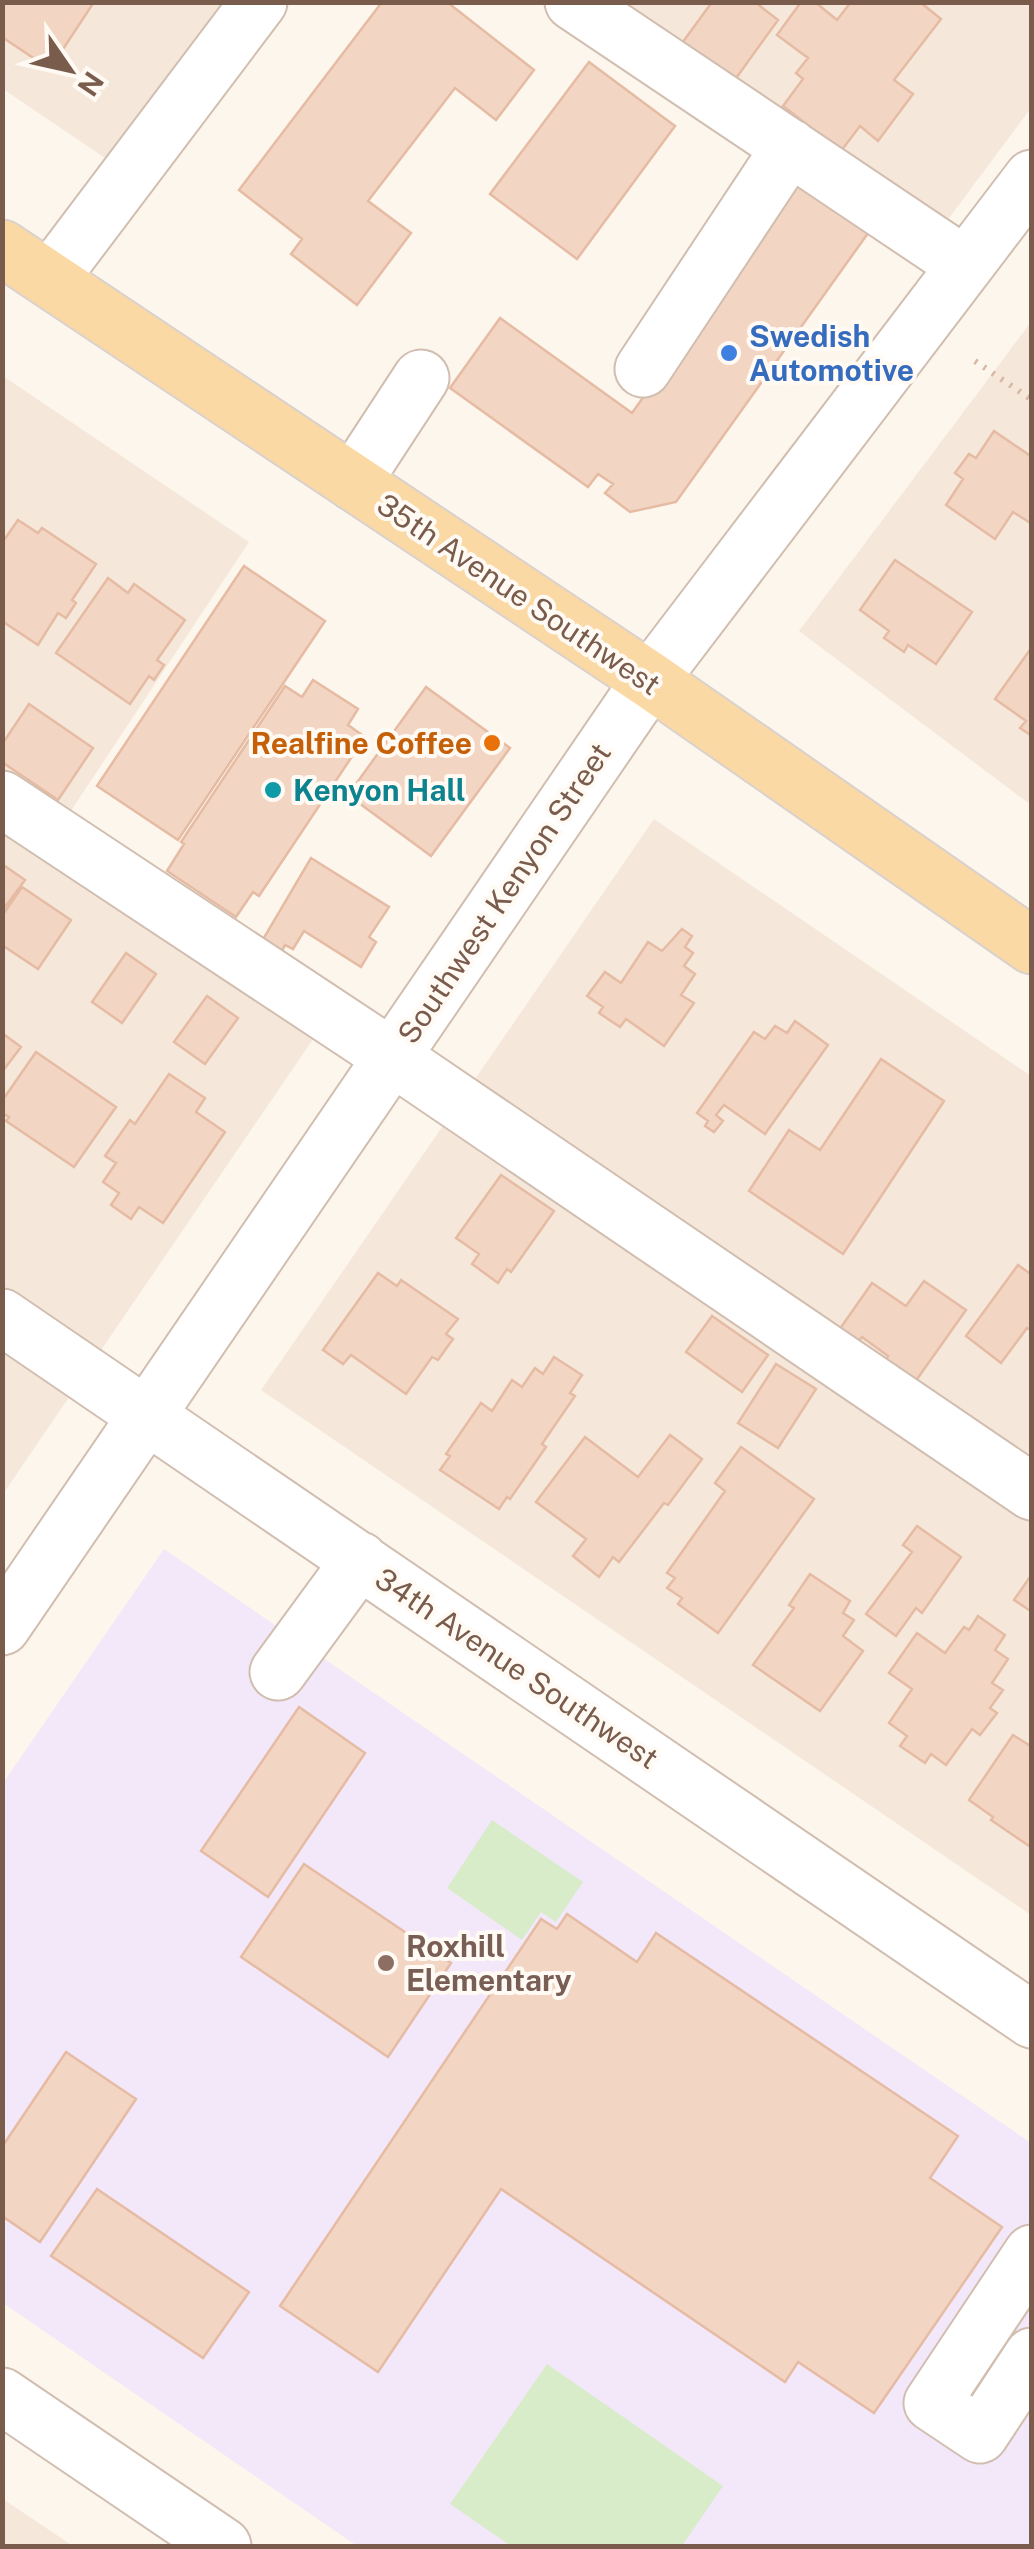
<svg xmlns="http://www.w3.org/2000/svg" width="1034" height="2549" font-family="'Public Sans',sans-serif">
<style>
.residential{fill:#f5e8da}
.education{fill:#f3e8fa}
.green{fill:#d8ecc9}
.building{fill:#f3d5c3;stroke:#e6bba3;stroke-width:2.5}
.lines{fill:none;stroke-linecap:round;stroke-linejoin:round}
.minor-casing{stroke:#d1beb0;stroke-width:59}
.major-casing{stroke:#dad1cd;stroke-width:59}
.path{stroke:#d9b8a5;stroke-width:6;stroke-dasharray:2.5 8;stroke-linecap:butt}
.minor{stroke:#fff;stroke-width:55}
.major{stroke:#fbd9a5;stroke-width:55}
.shop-dot{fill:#3f7fe0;stroke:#fffaf3;stroke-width:4}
.food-dot{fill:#e8710a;stroke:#fffaf3;stroke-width:4}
.culture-dot{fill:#0f9aa8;stroke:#fffaf3;stroke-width:4}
.education-dot{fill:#8d6e63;stroke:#fffaf3;stroke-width:4}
.labels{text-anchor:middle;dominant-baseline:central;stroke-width:8;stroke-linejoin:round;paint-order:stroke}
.shop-label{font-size:30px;font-weight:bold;fill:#366cbe;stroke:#fffaf3;text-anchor:start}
.street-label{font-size:30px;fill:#7a5c4d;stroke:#fffaf3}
.food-label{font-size:30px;font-weight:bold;fill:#c56008;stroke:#fffaf3;text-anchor:end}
.culture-label{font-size:30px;font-weight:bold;fill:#0d838f;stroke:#fffaf3;text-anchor:start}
.education-label{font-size:30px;font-weight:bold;fill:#785e54;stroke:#fffaf3;text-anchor:start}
</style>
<rect width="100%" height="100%" fill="#fdf6ec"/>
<path class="residential" d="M2 3H222L105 158 3 89Z
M610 3H1031V108L943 226Z
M1031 322V805L799 631Z
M3 376 249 542 47 847 324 1023 3 1494Z
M654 819 1031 1076V1915L261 1390Z
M2 2499H3L73 2546H3Z"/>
<path class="education" d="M164 1549 1031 2143V2546H357L3 2303V1783Z"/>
<path class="green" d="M492 1820 583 1882 556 1922 541 1912 522 1940 447 1888Z
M547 2364 723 2486 682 2546H511L450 2504Z"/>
<path class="building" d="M2 2H94L50 69 2 37Z
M382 2H447L534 70 496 120 455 88 368 201 411 233 357 305 291 254 302 239 239 190Z
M712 2H755L778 20 729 88 677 50Z
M801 2H815L837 20 851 2H920L941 19 894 80 913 94 878 141 860 126 841 151 783 106 803 79 796 73 808 58 777 35Z
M589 62 675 126 577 259 490 194Z
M800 178 871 229 676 502 630 512 605 493 613 484 598 474 588 487 450 388 500 318 632 413Z
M994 431 1032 457V524L1013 512 995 539 946 505 963 479 955 473 969 454 976 458Z
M18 520 38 533 42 528 96 564 72 600 76 603 66 618 58 613 38 645 2 621V543Z
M895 560 972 612 936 664 908 645 904 652 884 638 889 631 860 610Z
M244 566 325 621 178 840 97 786Z
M108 578 128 593 134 584 185 620 157 660 164 665 154 680 149 676 130 704 56 653Z
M1032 647V736L1020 728 1026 721 995 699Z
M313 680 358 709 348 725 365 737 259 896 253 892 236 917 167 871 184 844 181 842 285 686 302 697Z
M426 687 510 748 431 856 348 795Z
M29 704 93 748 58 800 2 762V739L5 740Z
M311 858 389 907 369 937 376 942 361 967 304 931 293 949 285 945 281 953 262 941Z
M2 864 25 880 2 911Z
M22 887 71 920 38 969 2 945V916Z
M682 929 692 936 685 947 693 953 684 966 695 974 681 995 694 1003 664 1046 626 1019 620 1027 599 1013 603 1007 587 996 605 972 621 983 648 942 662 951Z
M126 953 156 974 122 1023 92 1002Z
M207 996 238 1018 205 1064 174 1042Z
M795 1021 828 1045 765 1134 724 1105 716 1115 723 1121 714 1132 705 1126 708 1121 697 1113 754 1032 765 1039 775 1026 787 1033Z
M2 1033 21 1047 2 1072Z
M36 1052 116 1107 74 1167 6 1121 9 1117 2 1113V1101Z
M881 1059 944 1101 843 1254 749 1191 789 1130 820 1150Z
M169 1074 205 1098 196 1112 225 1132 163 1223 139 1207 131 1219 111 1205 119 1193 103 1182 116 1163 105 1156 130 1120 135 1124Z
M501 1175 554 1211 511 1272 507 1269 498 1283 472 1264 479 1254 456 1238Z
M1018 1265 1032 1275V1331L1027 1328 1001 1363 966 1336Z
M378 1273 397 1286 401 1280 458 1319 446 1334 453 1339 438 1360 432 1357 406 1394 351 1355 343 1364 323 1350Z
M924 1281 966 1310 910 1389 880 1368 888 1356 862 1337 855 1345 837 1333 872 1283 906 1306Z
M712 1316 768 1355 742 1392 686 1352Z
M554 1357 582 1375 570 1393 575 1396 542 1444 546 1447 510 1499 507 1497 499 1509 440 1470 450 1456 446 1454 481 1403 492 1411 512 1380 522 1387 535 1368 543 1374Z
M776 1364 816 1389 778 1448 738 1423Z
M670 1435 702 1459 668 1505 664 1503 619 1562 613 1557 599 1577 573 1556 586 1539 536 1502 585 1437 638 1477Z
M741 1447 814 1499 718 1633 678 1604 682 1598 667 1588 675 1578 667 1573 725 1491 715 1483Z
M917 1526 961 1557 922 1613 916 1608 896 1636 866 1614 912 1552 903 1545Z
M810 1574 850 1601 843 1613 854 1620 843 1636 863 1651 820 1711 753 1665 794 1608 789 1605Z
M1032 1574V1612L1014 1600Z
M978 1616 1005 1635 995 1650 1008 1659 992 1683 1003 1690 990 1708 997 1713 980 1735 972 1729 946 1765 931 1754 925 1763 900 1746 907 1736 889 1723 912 1689 889 1673 917 1633 945 1653 964 1627 969 1630Z
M299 1707 365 1753 268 1897 201 1851Z
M1013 1735 1032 1747V1848L991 1820 993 1817 969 1800Z
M304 1864 451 1963 388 2057 241 1957Z
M567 1914 637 1962 656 1933 958 2136 930 2178 1002 2227 874 2413 798 2362 785 2382 501 2189 378 2372 280 2306 541 1919 557 1929Z
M66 2052 136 2099 40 2242 2 2216V2147Z
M97 2189 249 2292 203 2358 51 2256Z"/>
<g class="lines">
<defs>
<path id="minor" d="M573 2 965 265
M50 279 259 2
M643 369 790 147
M353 482 421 378
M2 799 392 1057 1032 1492
M2 1317 1032 2020
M2 1627 650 680 1032 178
M278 1672 360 1560
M1032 2253 932 2403 980 2435 1032 2356
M2 2396 223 2546"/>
<path id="major" d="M2 248 650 680 1032 946"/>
</defs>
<use href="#minor" class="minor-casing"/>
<use href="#major" class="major-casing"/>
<path class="path" d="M975 361 1032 400"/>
<use href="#minor" class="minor"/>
<use href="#major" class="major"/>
</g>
<circle class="shop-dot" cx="729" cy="353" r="10"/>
<circle class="food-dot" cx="492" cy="743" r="10"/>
<circle class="culture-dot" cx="273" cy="790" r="10"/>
<circle class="education-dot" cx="386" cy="1963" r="10"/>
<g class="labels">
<g class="shop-label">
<text x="749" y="336">Swedish<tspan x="749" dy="34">Automotive</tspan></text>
</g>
<g class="street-label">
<text transform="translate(519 594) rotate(34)">35th Avenue Southwest</text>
<text transform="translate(504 893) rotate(-56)">Southwest Kenyon Street</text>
<text transform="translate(517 1668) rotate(34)">34th Avenue Southwest</text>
</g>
<g class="food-label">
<text x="472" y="743">Realfine Coffee</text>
</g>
<g class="culture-label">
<text x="293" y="790">Kenyon Hall</text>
</g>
<g class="education-label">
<text x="406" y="1946">Roxhill<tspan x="406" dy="34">Elementary</tspan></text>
</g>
</g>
<rect width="1034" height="2549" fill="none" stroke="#7a5c4d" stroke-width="10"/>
<g transform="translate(70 70) rotate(124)" stroke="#fffaf3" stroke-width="8" paint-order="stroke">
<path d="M0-8L18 38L0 25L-18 38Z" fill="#7a5c4d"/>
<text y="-15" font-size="28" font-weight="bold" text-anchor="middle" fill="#7a5c4d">N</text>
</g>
</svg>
